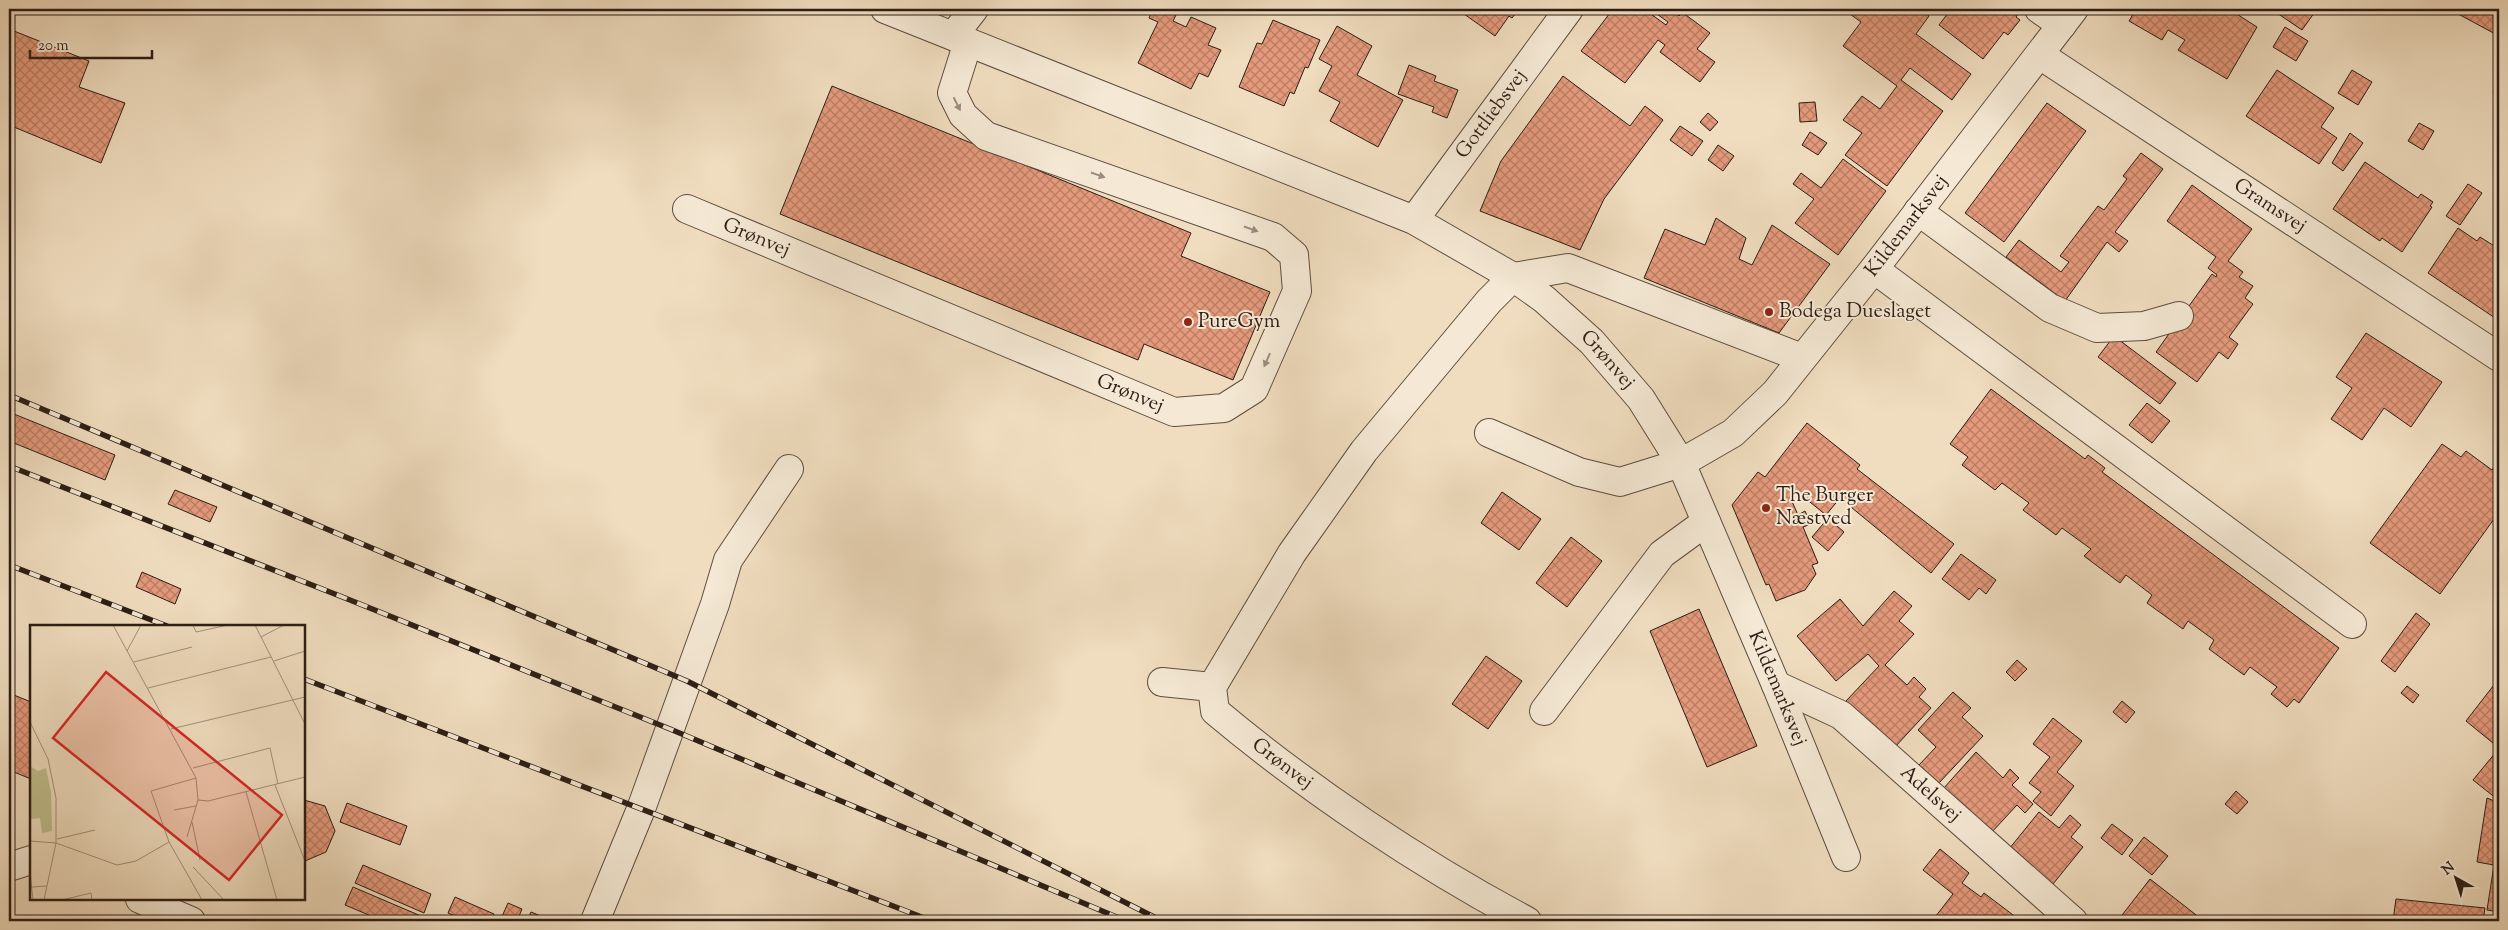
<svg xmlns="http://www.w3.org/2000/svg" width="2508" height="930" font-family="'Sorts Mill Goudy',serif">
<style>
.building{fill:url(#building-cross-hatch);stroke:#2c1d15}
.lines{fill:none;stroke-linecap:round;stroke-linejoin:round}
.minor-casing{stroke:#5d4d40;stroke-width:30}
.minor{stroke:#f5e9d5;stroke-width:28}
.rail-casing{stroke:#2c1d15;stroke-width:5.5}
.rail{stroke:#f5e9d5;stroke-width:4;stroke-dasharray:11;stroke-linecap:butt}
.oneway{fill:#9b8d7f}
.poi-dot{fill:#8f2418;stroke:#f5e9d5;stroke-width:2}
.labels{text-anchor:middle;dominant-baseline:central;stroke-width:4;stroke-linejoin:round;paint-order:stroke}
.street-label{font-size:20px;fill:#2c1d15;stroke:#f5e9d5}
.poi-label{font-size:20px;fill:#2c1d15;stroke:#f5e9d5;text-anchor:start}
.inset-road{fill:none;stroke:#a2907b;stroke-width:1}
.view{fill:#d62828;fill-opacity:0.15;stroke:#d62828;stroke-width:2.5}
.inset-edge{fill:none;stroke:#2c1d15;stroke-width:2.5}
</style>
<defs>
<pattern id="building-cross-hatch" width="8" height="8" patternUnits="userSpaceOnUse" patternTransform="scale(1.25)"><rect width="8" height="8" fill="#e59a7c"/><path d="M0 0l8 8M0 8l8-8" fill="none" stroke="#ba7d64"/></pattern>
</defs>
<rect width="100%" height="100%" fill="#f0ddbf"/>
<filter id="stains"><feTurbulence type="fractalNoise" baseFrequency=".004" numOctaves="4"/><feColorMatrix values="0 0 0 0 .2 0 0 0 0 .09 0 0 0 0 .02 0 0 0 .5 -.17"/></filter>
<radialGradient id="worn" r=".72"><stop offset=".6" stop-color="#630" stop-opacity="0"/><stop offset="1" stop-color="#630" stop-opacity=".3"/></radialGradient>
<path class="building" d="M1153 9H1179L1173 21 1186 27 1191 17 1216 28 1208 45 1221 50 1208 77 1199 73 1191 89 1138 63 1158 22 1149 18Z
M1457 9H1519L1512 18 1509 16 1495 36Z
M1613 9H1644L1666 25 1668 22 1650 9H1678L1675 13 1679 16 1682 12 1710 33 1697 49 1715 62 1700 82 1660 52 1665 45 1658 40 1625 83 1581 51Z
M1843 9H1920L1929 16 1916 34 1971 74 1952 100 1910 68 1901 80 1943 111 1887 186 1845 155 1862 133 1843 120 1862 96 1880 109 1897 86 1843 46 1861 22Z
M1951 9H2017L2020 11 2016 17 2020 20 2008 35 2004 32 1983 59 1939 25Z
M2132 9H2238L2235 13 2257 27 2227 79 2178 50 2185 40 2168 30 2162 40 2129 21 2135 11Z
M2271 9H2317L2302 30Z
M2449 9H2499V36Z
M1273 20 1320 40 1308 68 1305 67 1294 94 1290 92 1284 106 1239 87 1257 43 1262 44Z
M1337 26 1372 46 1357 75 1403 100 1378 147 1330 121 1340 102 1319 91 1332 66 1319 59Z
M2285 27 2308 41 2296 61 2273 47Z
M9 29 89 61 79 87 125 103 101 163 9 125Z
M1409 65 1436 76 1434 81 1458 90 1447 118 1432 112 1434 107 1398 94Z
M2277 70 2334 108 2321 127 2337 138 2319 164 2246 116Z
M2352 70 2372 82 2358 105 2338 93Z
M1563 76 1630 126 1645 106 1663 120 1604 199 1580 250 1480 211 1501 161Z
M2499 80V96L2493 93Z
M832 86 1191 233 1181 256 1270 292 1233 380 1144 344 1138 360 780 214Z
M1815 102 1817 121 1800 122 1799 103Z
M2047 103 2086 131 2004 242 1965 213Z
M1708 113 1718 122 1710 131 1700 122Z
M2419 123 2434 131 2423 150 2408 141Z
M1680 126 1703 141 1692 156 1670 140Z
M1810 132 1827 143 1818 155 1802 145Z
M2350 133 2363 143 2343 171 2332 163Z
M1718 145 1734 156 1723 171 1708 160Z
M2141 153 2163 169 2115 232 2128 241 2119 252 2107 242 2065 301 2006 257 2019 240 2061 272 2069 262 2060 256 2098 206 2104 210 2127 179 2123 176Z
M1843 159 1886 191 1838 255 1795 223 1814 199 1793 184 1801 173 1821 188Z
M2365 162 2418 198 2421 194 2433 202 2430 206 2432 207 2402 252 2382 238 2380 241 2333 209Z
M2468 184 2482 193 2460 225 2446 216Z
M2192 185 2252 229 2228 261 2243 272 2239 277 2253 286 2245 298 2253 304 2229 337 2238 344 2228 359 2219 352 2197 382 2156 352 2212 274 2216 277 2217 275 2208 268 2216 257 2167 221Z
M1716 218 1746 238 1739 259 1752 265 1772 225 1830 264 1779 333 1644 278 1665 229 1705 245Z
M2458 228 2477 241 2480 237 2499 249 2498 320 2428 273Z
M2366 333 2442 382 2411 427 2384 408 2362 440 2331 419 2352 388 2336 377Z
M2114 336 2176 383 2160 404 2098 357Z
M1991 389 2085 459 2088 455 2105 468 2102 472 2339 648 2299 703 2294 699 2287 707 2271 694 2277 687 2250 667 2244 675 2209 649 2214 640 2188 621 2183 629 2147 603 2152 595 2126 575 2120 583 2084 556 2091 549 2062 528 2056 535 2023 510 2029 503 2002 483 1995 490 1962 465 1968 457 1950 444Z
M2147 403 2170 421 2152 443 2129 425Z
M9 412 115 455 105 480 9 441Z
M1807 423 1860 465 1857 469 1954 544 1931 573 1840 498 1826 515 1795 490 1790 497 1798 515 1805 511 1811 524 1803 527 1818 563 1812 565 1816 574 1805 590 1776 601 1769 584 1766 585 1732 505 1758 472 1765 477Z
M2442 444 2461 457 2466 451 2492 470 2499 460V512L2440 594 2370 543Z
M175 490 217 507 210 522 168 504Z
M1502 492 1541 519 1519 550 1481 523Z
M1828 518 1844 532 1828 551 1812 537Z
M1571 537 1602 561 1567 607 1536 583Z
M1961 554 1996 580 1986 594 1979 588 1969 600 1942 579Z
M142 572 181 589 175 604 136 587Z
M1894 591 1912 606 1899 621 1914 634 1885 665 1907 685 1914 677 1926 689 1919 697 1931 708 1895 747 1846 701 1879 666 1868 654 1836 681 1797 636 1840 599 1863 626Z
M1699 609 1757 746 1707 767 1650 631Z
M2416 613 2430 624 2395 672 2381 661Z
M1486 656 1522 681 1488 729 1452 704Z
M2017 660 2027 669 2015 681 2006 672Z
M2497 681 2499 683V748L2466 721Z
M2407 686 2419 695 2413 703 2401 693Z
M1953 692 1971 708 1962 717 1983 736 1939 783 1919 765 1936 747 1918 730Z
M9 693 31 702V779L9 770Z
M2122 701 2135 712 2126 723 2113 712Z
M2053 718 2082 741 2057 772 2074 786 2051 816 2033 801 2041 792 2029 783 2050 757 2033 744Z
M1976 752 2003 778 2010 769 2019 778 2012 785 2033 804 2025 813 2017 805 1991 833 1943 789Z
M2496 752 2499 754V776L2495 781 2499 784 2497 799 2473 780Z
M2236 791 2248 802 2237 814 2225 804Z
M2487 798 2499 803V912L2487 910 2494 865 2477 862Z
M304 800 325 806 335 831 326 852 305 861Z
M347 803 407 826 400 845 340 822Z
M2039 812 2059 828 2070 815 2081 825 2071 837 2083 847 2053 884 2009 849Z
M2112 824 2133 840 2122 855 2101 838Z
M2144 837 2168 856 2152 875 2129 856Z
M1940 849 1969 873 1962 883 1981 897 1984 893 2021 921H1932L1953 894 1923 870Z
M363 865 431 894 424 913 355 883Z
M2150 879 2200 918 2197 921H2122L2119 919Z
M353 887 421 916 419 921H383L345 905Z
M455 897 494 914 491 921H467L448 913Z
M2396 899 2485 908 2483 921H2393Z
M508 903 522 909 517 921H500Z
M531 912 553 921H527Z"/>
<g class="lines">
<defs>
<g id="minor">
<path id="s1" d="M885 9 1414 220 1513 277 1544 299 1592 342 1641 399 1681 463 1776 685 1846 857"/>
<path d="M2039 9 2062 25"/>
<path d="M953 36 974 9"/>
<path id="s2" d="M2040 55 2499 357"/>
<path id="s3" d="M687 209 1174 412 1224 408 1254 389 1297 291 1294 255 1273 237 986 136 963 115 952 93 968 42"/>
<path d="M1918 211 2050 308 2097 328 2144 326 2179 316"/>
<path id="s4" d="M1414 220 1569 9"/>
<path d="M1874 269 2352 624"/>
<path id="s5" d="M1513 277 1489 301 1364 451 1292 553 1212 687 1215 711C1308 789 1420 864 1527 921"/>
<path d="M1513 277 1568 268 1802 358"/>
<path id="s6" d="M1489 433 1579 472 1620 482 1681 463 1733 433 1775 393 1874 269 2074 9"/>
<path d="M1162 682 1212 687"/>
<path id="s7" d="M1776 685 1841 715 2073 921"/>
<path d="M1544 711 1662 554 1706 522"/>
<path d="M9 867 31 860"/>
<path d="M140 899 191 921"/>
<path d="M595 921 641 809 715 604 728 560 789 469"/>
</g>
</defs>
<use href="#minor" class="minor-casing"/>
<use href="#minor" class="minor"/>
<defs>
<path id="rail" d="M9 395 687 681 1162 921
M9 466 345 598 670 729 1126 921
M9 565 167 626
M304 679 932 921"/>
</defs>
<use href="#rail" class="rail-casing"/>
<use href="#rail" class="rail"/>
</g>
<defs><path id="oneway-solid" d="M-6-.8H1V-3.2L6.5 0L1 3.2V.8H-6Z" transform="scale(1.25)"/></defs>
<g class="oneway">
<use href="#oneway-solid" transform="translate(957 104) rotate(63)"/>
<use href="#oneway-solid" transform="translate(1098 175) rotate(19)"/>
<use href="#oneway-solid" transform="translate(1251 229) rotate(19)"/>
<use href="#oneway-solid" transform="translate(1267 360) rotate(114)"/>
</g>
<g class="poi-dot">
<circle cx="1769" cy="312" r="5"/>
<circle cx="1188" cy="322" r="5"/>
<circle cx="1766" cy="508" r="5"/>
</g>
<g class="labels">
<g class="street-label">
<text stroke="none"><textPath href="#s4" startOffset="131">Gottliebsvej</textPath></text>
<text stroke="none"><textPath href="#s2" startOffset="275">Gramsvej</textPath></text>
<text stroke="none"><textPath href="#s6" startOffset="535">Kildemarksvej</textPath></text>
<text stroke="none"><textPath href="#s3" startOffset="75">Grønvej</textPath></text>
<text stroke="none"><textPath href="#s1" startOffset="810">Grønvej</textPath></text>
<text stroke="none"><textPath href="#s3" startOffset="480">Grønvej</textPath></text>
<text stroke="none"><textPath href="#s1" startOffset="1182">Kildemarksvej</textPath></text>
<text stroke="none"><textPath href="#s5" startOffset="620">Grønvej</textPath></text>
<text stroke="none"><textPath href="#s7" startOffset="191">Adelsvej</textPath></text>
</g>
<g class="poi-label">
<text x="1779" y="312">Bodega Dueslaget</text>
<text x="1198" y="322">PureGym</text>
<text x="1776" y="496">The Burger<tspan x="1776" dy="23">Næstved</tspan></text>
</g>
</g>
<g transform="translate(30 625)">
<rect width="275" height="275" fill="#f0ddbf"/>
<path d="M0 141 8 146 16 143 21 167 22 206 12 208 10 193 0 194Z" fill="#c0bf8e"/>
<path class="inset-road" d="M83 0 166 153 168 175 157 212M163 0 166 7 198 0M225 0 275 99M231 12 254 0M97 26 111 0M244 36 275 26M104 37 162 22M118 63 241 32M0 97 18 134 26 173V218L14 275M141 104 275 72M163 143 240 123 248 159M166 153 121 166 139 217 172 275M245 160 275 236M216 167 247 275M168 175 178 176 275 152M144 185 166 181M162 197 170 235M27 214 65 205M0 216 26 218 87 240 106 236 139 217M163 242 194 275M0 248 3 275M2 262 17 261M32 275 61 268 62 275"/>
<path class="view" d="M76 47 252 190 199 255 23 113Z"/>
<rect width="275" height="275" class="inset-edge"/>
</g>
<rect width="2508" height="930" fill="none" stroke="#f0ddbf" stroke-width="30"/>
<rect x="10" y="10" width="2488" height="910" fill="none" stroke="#2c1d15" stroke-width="2.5"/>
<rect x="15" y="15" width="2478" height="900" fill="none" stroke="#2c1d15"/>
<g transform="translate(2456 878) rotate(321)" stroke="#f5e9d5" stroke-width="4" paint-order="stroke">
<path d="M0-4L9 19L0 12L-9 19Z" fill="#2c1d15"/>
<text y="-8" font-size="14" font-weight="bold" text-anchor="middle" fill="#2c1d15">N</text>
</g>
<path d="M30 50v8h122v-8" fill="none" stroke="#2c1d15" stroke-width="2.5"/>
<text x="38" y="50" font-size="15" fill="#2c1d15" stroke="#f5e9d5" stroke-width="4" paint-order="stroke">20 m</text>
<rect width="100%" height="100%" filter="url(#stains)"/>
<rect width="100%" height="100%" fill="url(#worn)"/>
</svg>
